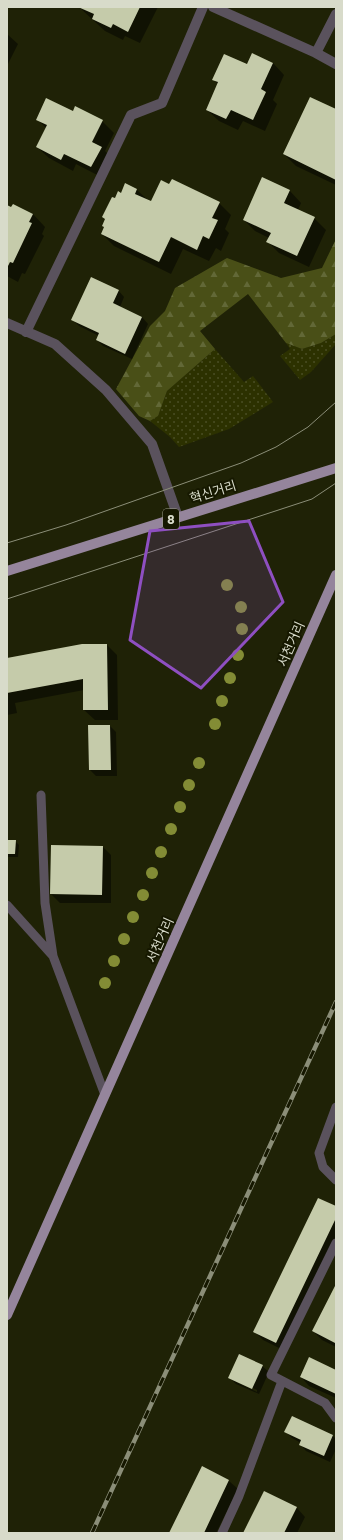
<svg xmlns="http://www.w3.org/2000/svg" width="343" height="1540" font-family="Poppins,'Noto Sans KR',sans-serif">
<style>
.grass{fill:url(#grass-dots)}
.forest{fill:url(#forest-firs)}
.shadow{fill:#0007;fill-rule:evenodd}
.building{fill:#c5cbaa}
.lines{fill:none;stroke-linecap:round;stroke-linejoin:round}
.lane{stroke:#5a525d;stroke-width:9}
.street{stroke:#5a525d;stroke-width:10}
.primary{stroke:#95859c;stroke-width:10}
.tram{stroke:#8b8e78;stroke-width:1}
.rail-casing{stroke:#8b8e78;stroke-width:4.5}
.rail{stroke:#161800;stroke-width:3;stroke-dasharray:9;stroke-linecap:butt}
.tree{fill:#838c35}
.marked{fill:#8e4fc1;fill-opacity:0.2;stroke:#8e4fc1;stroke-width:3;stroke-linejoin:round}
.labels{text-anchor:middle;dominant-baseline:central;stroke-width:4;stroke-linejoin:round;paint-order:stroke}
.shield{fill:#161800;stroke:#9ea08d;stroke-width:1}
.shield-label{font-size:12px;font-weight:bold;fill:#d8dbca}
.street-label{font-size:13px;fill:#d8dbca;stroke:#161800}
</style>
<defs>
<pattern id="grass-dots" width="8" height="8" patternUnits="userSpaceOnUse"><rect width="8" height="8" fill="#2c3100"/><path d="M2 2h.1M6 6h.1" fill="none" stroke="#4a4e24" stroke-width="1.8" stroke-linecap="round"/></pattern>
<pattern id="forest-firs" width="22" height="20" patternUnits="userSpaceOnUse"><rect width="22" height="20" fill="#494f17"/><path d="M5 1l3.5 6h-7zM16 11l3.5 6h-7z" fill="#626837"/></pattern>
</defs>
<rect width="100%" height="100%" fill="#1f2206"/>
<path class="grass" d="M336 334V344L311 372 300 380 280 356 290 349 286 343 302 349 321 343Z
M215 349 244 382 253 376 273 402 229 429 179 447 170 437 150 421 158 416 167 391Z"/>
<path class="forest" d="M336 239V334L321 343 302 349 286 343 248 294 200 331 215 349 167 391 158 416 150 421 139 416 116 389 150 326 165 311 175 288 227 258 281 278 322 268Z"/>
<path class="shadow" d="M79 7H158L140 43 125 36 123 40 105 31Z
M7 34 18 44 7 66Z
M273 63 284 75 273 100 277 104 265 131 243 121 238 130 219 121 207 110 218 84 213 79 247 65Z
M336 111V185L296 166 284 154Z
M37 119 102 121 114 133 105 151 113 159 103 178 76 164 73 171 49 158 37 147 46 128Z
M263 179 290 191 301 203 298 210 314 218 326 230 309 267 279 253 268 242 269 238 255 231 244 220Z
M126 184 137 190 151 203 170 185 219 203 231 215 225 229 229 233 221 251 216 248 209 261 183 249 171 274 114 246 102 234 115 199 121 194Z
M7 204 11 208 33 214 45 227 42 234 44 236 25 274 22 273 18 282 7 276Z
M118 290 124 297 120 307 142 317 148 324 132 359 103 346 97 340 99 336 79 326 73 320Z
M107 645 117 655 118 720H95L84 710V690L15 703 17 713 7 715V659Z
M110 726 116 732 117 776H96L90 770Z
M7 841H15L19 845 18 857H7Z
M103 847 111 855V903H60L51 894Z
M336 1207V1244L285 1351 263 1340 255 1332Z
M336 1287V1347L322 1340 313 1331Z
M262 1366 269 1372 259 1394 236 1384 230 1378ZM236 1380 257 1390V1392L236 1382Z
M336 1371V1398L309 1386 301 1377Z
M292 1418 333 1436 336 1439V1449L330 1462 306 1451 300 1444 301 1443 292 1438 286 1432Z
M202 1468 229 1481 238 1489 216 1533H170Z
M264 1492 297 1508 305 1517 297 1533H244Z"/>
<path class="building" d="M78 7H140L128 32 113 24 111 28 92 19 94 14Z
M252 53 273 63 261 89 266 92 253 120 231 110 226 119 206 110 218 82 212 80 224 54 247 64Z
M310 97 336 109V180L283 154Z
M46 98 73 111 75 106 103 120 92 142 102 147 91 167 64 154 61 160 36 147 47 125 36 120Z
M262 177 290 190 284 203 315 217 297 256 266 242 271 233 243 220Z
M172 179 220 202 212 218 218 220 209 239 203 236 197 250 171 237 159 262 101 234 104 227 102 226 105 219 102 217 112 197 115 198 118 191 121 193 125 183 137 189 135 194 151 201 161 180 169 184Z
M13 204 33 214 29 222 32 223 13 263 10 262 7 268V205L11 207Z
M91 277 119 290 113 303 142 317 125 354 96 340 99 333 71 320Z
M82 644H107L108 710H83V679L7 693V658Z
M88 725H110L111 770H89Z
M7 840H16L15 854H7Z
M51 845 103 846 102 895 50 894Z
M318 1198 336 1206V1218L276 1343 253 1332Z
M336 1284V1341L335 1343 312 1331Z
M239 1354 263 1365 252 1389 228 1378Z
M309 1357 336 1370V1394L300 1377Z
M292 1416 333 1435 324 1456 299 1445 301 1440 284 1432Z
M202 1466 229 1480 204 1533H169Z
M264 1491 297 1507 284 1533H243Z"/>
<g class="lines">
<path class="lane" d="M41 795 45 903 53 956
M7 905 53 956 105 1095
M336 1107 319 1153 323 1167 336 1180
M336 1243 271 1375 325 1403 336 1418
M222 1533 239 1496 282 1381"/>
<path class="street" d="M213 7 316 53 336 14
M316 53 336 64
M7 323 55 344 106 390 152 444 178 517
M26 332 131 115 162 103 203 7"/>
<path class="primary" d="M7 571 336 468
M7 1315 336 575"/>
<path class="tram" d="M7 543 66 525 241 463 276 447 308 427 336 402
M7 599 312 499 336 483"/>
<defs>
<path id="rail" d="M92 1533 336 1002"/>
</defs>
<use href="#rail" class="rail-casing"/>
<use href="#rail" class="rail"/>
</g>
<g class="tree">
<circle cx="227" cy="585" r="6"/>
<circle cx="241" cy="607" r="6"/>
<circle cx="242" cy="629" r="6"/>
<circle cx="238" cy="655" r="6"/>
<circle cx="230" cy="678" r="6"/>
<circle cx="222" cy="701" r="6"/>
<circle cx="215" cy="724" r="6"/>
<circle cx="199" cy="763" r="6"/>
<circle cx="189" cy="785" r="6"/>
<circle cx="180" cy="807" r="6"/>
<circle cx="171" cy="829" r="6"/>
<circle cx="161" cy="852" r="6"/>
<circle cx="152" cy="873" r="6"/>
<circle cx="143" cy="895" r="6"/>
<circle cx="133" cy="917" r="6"/>
<circle cx="124" cy="939" r="6"/>
<circle cx="114" cy="961" r="6"/>
<circle cx="105" cy="983" r="6"/>
</g>
<path class="marked" d="M249 521 283 602 201 688 130 640 150 531Z"/>
<g class="labels">
<rect class="shield" x="163" y="509" width="16" height="20" rx="3"/>
<g class="shield-label">
<text x="171" y="519">8</text>
</g>
<g class="street-label">
<text transform="translate(213 492) rotate(-17)">혁신거리</text>
<text transform="translate(291 644) rotate(-66)">서천거리</text>
<text transform="translate(160 940) rotate(-66)">서천거리</text>
</g>
</g>
<rect width="343" height="1540" fill="none" stroke="#d8dbca" stroke-width="16"/>
</svg>
